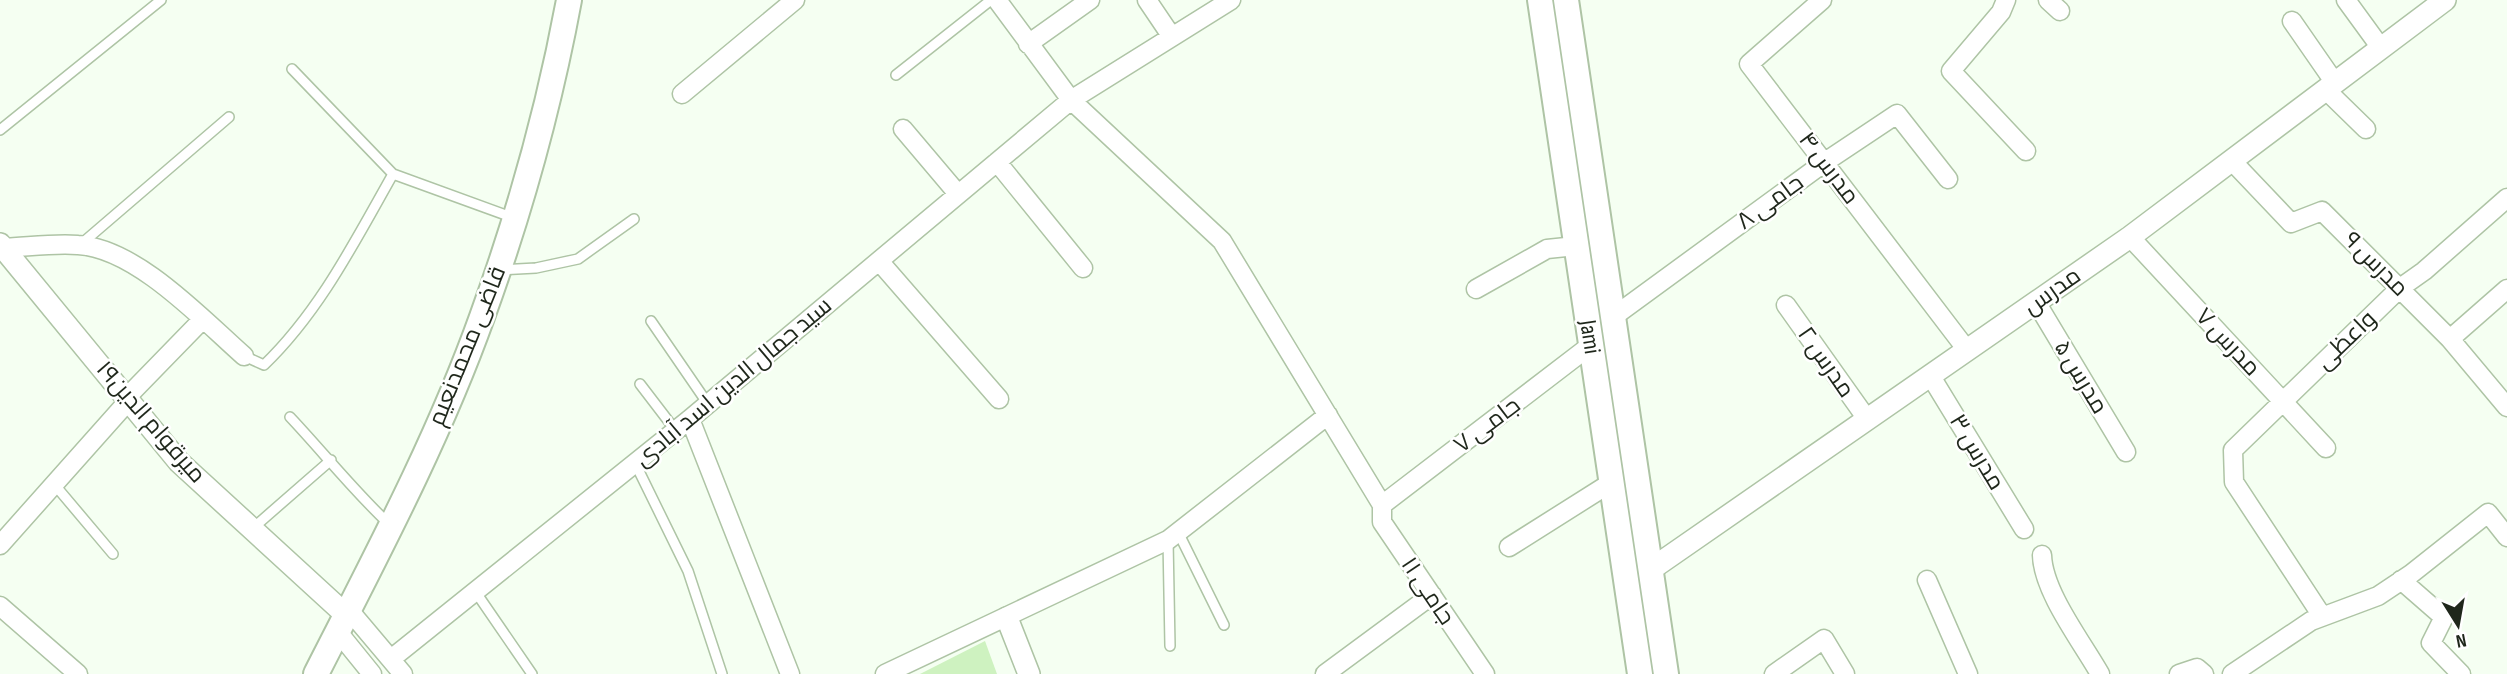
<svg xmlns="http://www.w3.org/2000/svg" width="2507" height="674" font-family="'Sofia Sans Condensed',Cairo,sans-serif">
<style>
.green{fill:#cef2c0}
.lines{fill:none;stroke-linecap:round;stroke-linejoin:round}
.service-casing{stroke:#aec4a5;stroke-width:12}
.minor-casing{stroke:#aec4a5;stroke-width:21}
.tertiary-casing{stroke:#aec4a5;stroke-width:24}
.secondary-casing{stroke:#aec4a5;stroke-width:28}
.service{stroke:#fff;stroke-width:9}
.minor{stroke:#fff;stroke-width:18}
.tertiary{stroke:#fff;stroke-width:21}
.secondary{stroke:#fff;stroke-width:24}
.labels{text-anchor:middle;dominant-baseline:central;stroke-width:5;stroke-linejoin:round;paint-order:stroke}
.street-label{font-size:24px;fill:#1f271b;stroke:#fff}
</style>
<rect width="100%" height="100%" fill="#f5fff2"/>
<path class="green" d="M985 641 997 674H920Z"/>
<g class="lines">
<defs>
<path id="service" d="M292 69 393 174 514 218
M896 75 991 0
M0 130 161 0
M80 245 229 117
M500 270 536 268 578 259 634 219
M651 321 708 404
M244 356 264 365C320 311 355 241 393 174
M640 384 676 431
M290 417C323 452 353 490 388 523
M635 463 688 571 722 674
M54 484 113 554
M253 528 331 460
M1178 532 1224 625
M1168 540 1170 646
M475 591 532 674"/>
<path id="minor" d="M997 0 1071 100 1222 241 1382 505
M1147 0 1172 37
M1822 0 1749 64 1967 350
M2006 0 2001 12 1951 71 2026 151
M2048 0 2060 11
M2346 0 2381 48
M2292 21 2335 83
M1028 44 1090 0
M2325 89 2366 129
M682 94 795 0
M903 129 958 194
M2232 161 2291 223 2322 211 2450 339 2507 407
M997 162 1083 268
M2130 237 2326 448
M3 248C28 247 53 243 78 245 136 248 202 319 244 356
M879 261 999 399
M1476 289 1547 249 1576 246
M2036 302 2126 452
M1786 305 1867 419
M1613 317 1825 162 1897 114 1948 179
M2450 339 2507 289
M1930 375 2024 529
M128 396 202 320
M690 419 790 674
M1382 505 1591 345
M1382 505V522L1485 674
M0 545 130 399
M1509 547 1612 482
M2042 555C2043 592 2082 642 2100 674
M1927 580 1968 674
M2401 580 2440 614 2443 619 2431 643 2461 674
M0 606 78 674
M349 610 403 674
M2322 616 2234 482 2233 450 2400 288 2424 271 2507 198
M338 632 372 674
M391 659 690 419 1071 100 1231 0
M885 674 1168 540 1328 415
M1325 674 1432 595
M1774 674 1824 639 1845 674
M2179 674 2197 668 2204 674
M2232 674 2311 621 2378 596 2411 574 2488 513 2507 537"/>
<path id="tertiary" d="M0 244 179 462 346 615
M1650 570 2130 237 2445 0
M1007 618 1029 674"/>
<path id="secondary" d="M1540 0 1640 674
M1566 0 1666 674
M316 674C375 558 438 440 482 317 519 215 549 108 569 0"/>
</defs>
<use href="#service" class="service-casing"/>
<use href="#minor" class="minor-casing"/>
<use href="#tertiary" class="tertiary-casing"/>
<use href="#secondary" class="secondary-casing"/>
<use href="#service" class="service"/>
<use href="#minor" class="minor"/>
<use href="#tertiary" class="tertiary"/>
<use href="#secondary" class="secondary"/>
</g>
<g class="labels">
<g class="street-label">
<text transform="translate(1829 168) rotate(53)">مدرس ۴</text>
<text transform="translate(1770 202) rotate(-36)">جامی ۸</text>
<text transform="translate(2376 264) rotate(45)">مدرس ۹</text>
<text transform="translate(2052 291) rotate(-35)">مدرس</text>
<text transform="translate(1590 337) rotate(81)">Jami</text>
<text transform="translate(2346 340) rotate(-44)">واعظی</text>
<text transform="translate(2228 342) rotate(47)">مدرس ۷</text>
<text transform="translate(467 346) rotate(-68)">قاضی محمدنعیم</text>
<text transform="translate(1826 362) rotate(55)">مدرس ۲</text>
<text transform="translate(2081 377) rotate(59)">مدرس ۵</text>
<text transform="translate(733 382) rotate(-40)">سید جمال الدین اسد آبادی</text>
<text transform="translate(151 422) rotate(49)">میرقوام الدین۱۹</text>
<text transform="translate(1487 425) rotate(-37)">جامی ۷</text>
<text transform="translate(1977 452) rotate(59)">مدرس ۳</text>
<text transform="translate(1428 591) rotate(56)">جامی ۱۱</text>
</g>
</g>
<g transform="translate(2458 625) rotate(169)" stroke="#ffffff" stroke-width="5" paint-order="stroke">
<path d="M0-5L12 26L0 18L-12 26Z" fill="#1f271b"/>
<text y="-10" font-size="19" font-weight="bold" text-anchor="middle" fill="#1f271b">N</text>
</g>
</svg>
